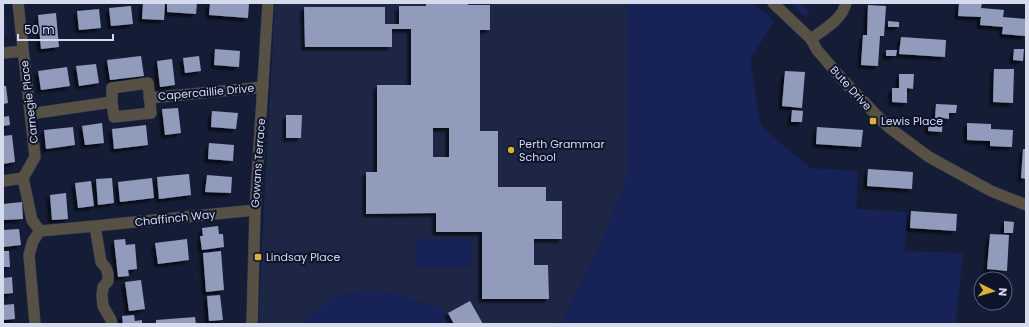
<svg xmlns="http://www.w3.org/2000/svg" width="1029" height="327" font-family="Poppins,sans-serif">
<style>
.built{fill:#1d2644}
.green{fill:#172356}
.building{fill:#919cbd;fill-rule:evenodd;filter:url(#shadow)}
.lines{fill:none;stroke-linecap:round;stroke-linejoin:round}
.minor-casing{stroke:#303850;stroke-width:12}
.tertiary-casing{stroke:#303850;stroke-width:12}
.minor{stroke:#565144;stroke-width:11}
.tertiary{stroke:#565144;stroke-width:11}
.poi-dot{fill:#ddb133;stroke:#0c132b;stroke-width:1.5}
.labels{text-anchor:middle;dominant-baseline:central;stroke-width:4;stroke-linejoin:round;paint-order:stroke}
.street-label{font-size:11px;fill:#d5dbed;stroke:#0c132b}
.poi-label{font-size:11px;fill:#d5dbed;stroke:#0c132b;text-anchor:start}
</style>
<defs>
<filter id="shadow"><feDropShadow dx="-3.5" dy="3.5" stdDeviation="1" flood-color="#0009"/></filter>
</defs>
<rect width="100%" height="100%" fill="#151d36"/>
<path class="built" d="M275 3H724L751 133 935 324H259V303Z"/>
<path class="green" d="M3 3H4L7 34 3 39Z
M627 3H753L774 21 750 60 761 126 810 168 858 171 856 209 907 212 905 251 963 253 956 321 955 324H557L563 320 602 240 627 178Z
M790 3H799L810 12 806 17Z
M416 239H472V267H416Z
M362 290 386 291 442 309 450 324H301L310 315 337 296Z"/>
<path class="building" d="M143 3H165L164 20 142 19Z
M167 3H197L196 14 167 12Z
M210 3H249L248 18 209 15Z
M426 3H468V5H490V30H480V131H498V187H546V201H562V239H534V265H548L549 299H482V232H436V213L366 214V172H377V85H411V29H392V47H305L304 7H385V24H399V6H426ZM433 128H449V157H433Z
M959 3H982L981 8 1004 10 1003 17 1026 19 1025 36 1002 34 1003 27 980 25 981 17 958 16Z
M868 5 886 6 884 36H880L878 66 861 65 863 35H867Z
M131 6 133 24 111 26 109 8Z
M99 9 101 28 79 30 77 11Z
M56 13 59 47 41 49 38 15Z
M888 21 899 22V27H888Z
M901 37 946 40 945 57 899 54Z
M215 49 240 51 239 67 214 65Z
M1014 49H1024L1023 61 1013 60Z
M886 50H897L896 56H886Z
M141 56 144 76 110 80 107 60Z
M199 56 201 71 185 73 183 58Z
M172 59 175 85 160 87 157 61Z
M96 64 99 83 79 86 76 66Z
M67 67 70 86 41 90 38 71Z
M994 69H1014L1013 103 993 102Z
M785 71 805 72 802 108 782 106Z
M899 74H914L913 89 907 88V103L892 102V88H899Z
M3 86H6L8 103 3 104Z
M936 104 957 105 956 113H949V119L943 118 942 132 928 131 929 118H935Z
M178 108 181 133 165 135 162 109Z
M792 110 803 111 802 122H791Z
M212 111 238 113 236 129 211 127Z
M286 115H302L301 138H286Z
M9 116 10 125 3 126V117Z
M102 123 104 143 85 145 82 126Z
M967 123 991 124V129L1013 130 1012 147 990 146V141L967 140Z
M146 125 148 145 114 149 112 129Z
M73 127 75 145 46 149 44 130Z
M817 127 863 130 861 147 816 144Z
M12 135 15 162 3 164V136Z
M209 143 234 145 233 161 208 159Z
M1023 149H1026V179L1021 178Z
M868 169 913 172 912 189 867 186Z
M189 174 191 195 159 199 157 177Z
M207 175 232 177 231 193 205 192Z
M112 178 114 203 98 205 96 179Z
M152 178 154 198 120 202 118 182Z
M91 181 94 206 78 208 75 183Z
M66 193 68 219 52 220 50 195Z
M22 202 23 219 3 220V204Z
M911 211 957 214 956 231 910 228Z
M1004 221 1014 222 1013 233H1004Z
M218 226 219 234H223L224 247 202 250 200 236H203L202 228Z
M19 229 21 245 3 247V230Z
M990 234 1009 235 1007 271 987 269Z
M125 239 126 245 135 244 137 269 128 270 129 276 118 277 114 240Z
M187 239 189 260 158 264 155 243Z
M3 251H9L10 267H3Z
M221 251 224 290 206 292 203 253Z
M12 277 13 293 3 294V278Z
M141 280 145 309 129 311 125 282Z
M220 295 223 320 209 321 207 296Z
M470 301 483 324H454L448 313Z
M14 304 15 319 3 320V305Z
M134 315 135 321 142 320V324H123L122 316Z
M195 317 196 324H156V320Z"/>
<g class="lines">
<defs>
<path id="minor" d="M811 39C824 29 842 20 846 3
M3 53 23 51
M149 98 263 87
M30 114 112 102V88L148 83 151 113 114 117 112 102
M23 178 32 220 40 231
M3 181 23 178 35 157 18 3
M95 226 255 210
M35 324 29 255 33 241 40 231 95 226 101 262 106 268 108 274V281L103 287 102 295 103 306 111 320 112 324
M252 324 255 210 268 3"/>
<path id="tertiary" d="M773 3 811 39 817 50 842 79 887 126 929 157 991 191 1026 205"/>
</defs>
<use href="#minor" class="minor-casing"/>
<use href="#tertiary" class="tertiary-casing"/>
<use href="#minor" class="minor"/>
<use href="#tertiary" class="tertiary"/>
</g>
<g class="poi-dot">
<rect x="869" y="117" width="8" height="8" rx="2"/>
<circle cx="511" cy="150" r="4"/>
<rect x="254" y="253" width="8" height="8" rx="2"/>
</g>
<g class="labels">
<g class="street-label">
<text transform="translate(851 88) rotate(48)">Bute Drive</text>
<text transform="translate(206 92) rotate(-5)">Capercaillie Drive</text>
<text transform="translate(29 102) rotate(-97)">Carnegie Place</text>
<text transform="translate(258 163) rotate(-86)">Gowans Terrace</text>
<text transform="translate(175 218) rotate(-6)">Chaffinch Way</text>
</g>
<g class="poi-label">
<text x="881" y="121">Lewis Place</text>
<text x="519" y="144">Perth Grammar<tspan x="519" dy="13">School</tspan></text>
<text x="266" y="257">Lindsay Place</text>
</g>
</g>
<rect width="1029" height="327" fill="none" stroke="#d5dbed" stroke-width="8"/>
<g transform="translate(993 291) rotate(95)"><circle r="19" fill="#0c132b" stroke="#5c6379"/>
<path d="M0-3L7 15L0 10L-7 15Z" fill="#ddb133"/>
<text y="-6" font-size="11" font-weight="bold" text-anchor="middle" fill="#d5dbed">N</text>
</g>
<path d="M18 34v6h95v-6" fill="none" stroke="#d5dbed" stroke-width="2"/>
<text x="24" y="34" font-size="12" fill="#d5dbed" stroke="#0c132b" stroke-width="3" paint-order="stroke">50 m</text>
</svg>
